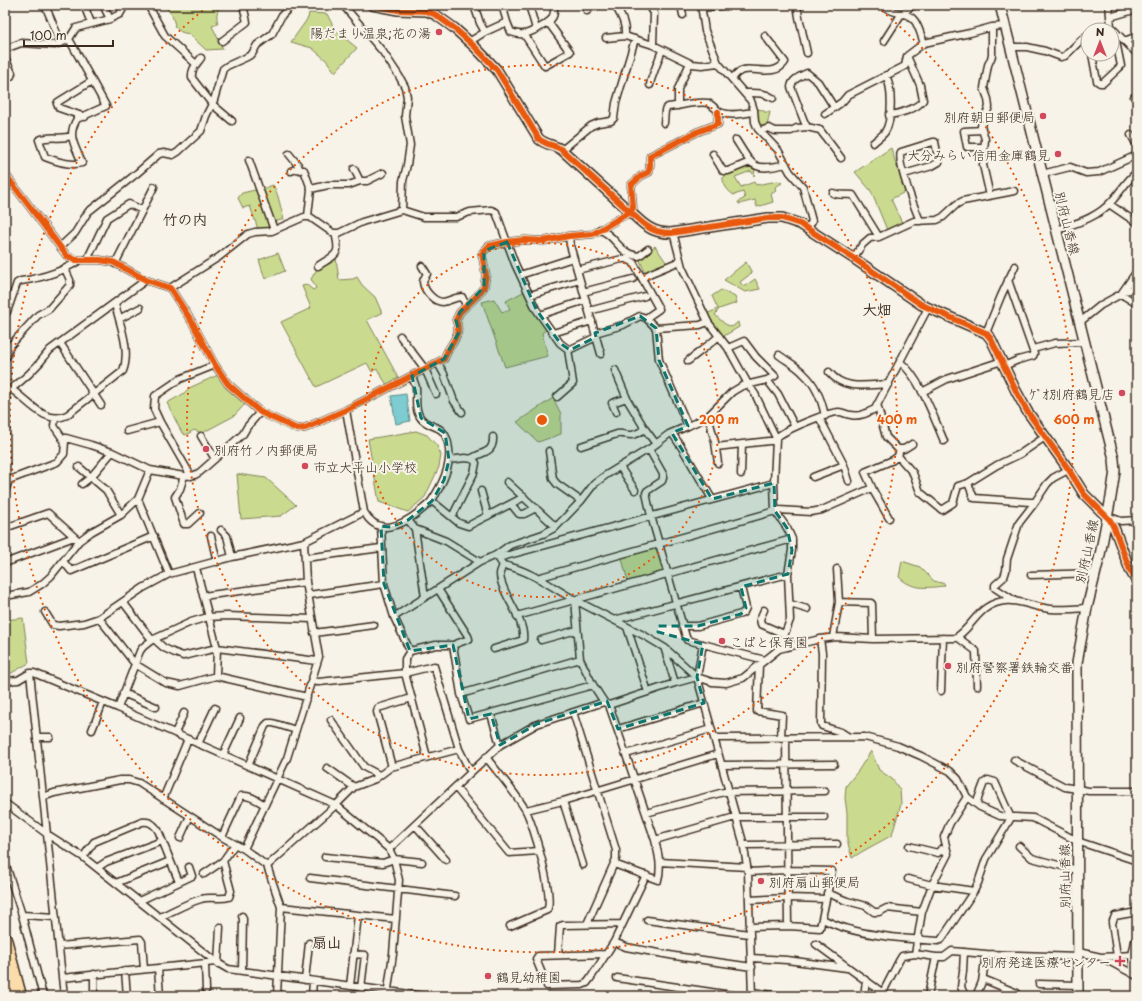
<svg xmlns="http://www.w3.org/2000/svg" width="1142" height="1001" font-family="'Playpen Sans','Klee One',sans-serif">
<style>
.green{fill:#cadb90;stroke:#828257}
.water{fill:#7bccd1;stroke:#618b89}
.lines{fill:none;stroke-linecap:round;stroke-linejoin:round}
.street-casing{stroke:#3b2a1e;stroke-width:9}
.secondary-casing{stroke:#3b2a1e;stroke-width:12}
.highway-casing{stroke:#3b2a1e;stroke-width:15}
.street{stroke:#f7f3e8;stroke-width:6}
.secondary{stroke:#f7f3e8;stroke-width:9}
.highway{stroke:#fbddab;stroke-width:12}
.cycleway-casing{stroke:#f7f3e8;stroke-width:8}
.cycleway{stroke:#e8590c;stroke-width:6}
.marked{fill:#0f766e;fill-opacity:0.2;stroke:#0f766e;stroke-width:3;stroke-dasharray:8 5;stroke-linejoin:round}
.ring{fill:none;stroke:#e8590c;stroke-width:2;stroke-dasharray:2 4}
.poi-dot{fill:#d1495b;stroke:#f7f3e8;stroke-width:1.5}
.labels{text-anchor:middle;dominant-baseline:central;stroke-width:4;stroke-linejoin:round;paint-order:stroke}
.poi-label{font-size:13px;fill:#3b2a1e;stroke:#f7f3e8;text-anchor:start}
.street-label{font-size:13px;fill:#3b2a1e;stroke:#f7f3e8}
.quarter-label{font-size:15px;font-weight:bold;fill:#3b2a1e;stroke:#f7f3e8}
.centre{fill:#e8590c;stroke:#f7f3e8;stroke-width:2}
.ring-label{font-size:12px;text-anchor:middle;font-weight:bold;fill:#e8590c;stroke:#f7f3e8;stroke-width:4;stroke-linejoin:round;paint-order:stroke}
</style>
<rect width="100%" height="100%" fill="#f7f3e8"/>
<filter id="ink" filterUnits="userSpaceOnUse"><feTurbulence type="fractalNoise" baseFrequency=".025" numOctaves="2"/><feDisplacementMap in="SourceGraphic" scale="8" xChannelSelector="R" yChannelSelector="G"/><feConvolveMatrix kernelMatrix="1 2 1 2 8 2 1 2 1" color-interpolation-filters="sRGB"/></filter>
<g filter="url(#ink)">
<path class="green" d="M164 5H222C216 11 216 16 218 24L212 26 223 49 206 50 189 34 181 32 174 26 175 25 172 15Z
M309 13 327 14 335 30 357 48 335 72 326 60 312 48 291 42 308 18Z
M757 109 763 110 764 112H770L767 126 760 127 756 122Z
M891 148 905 192 891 199 902 223 887 230 871 191 855 172Z
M747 165 755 169 754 176 751 171 735 177 741 187 754 182 756 185 778 181 782 183 775 187 776 191 771 194 773 202 757 207 755 200 739 204 738 202 745 198 743 192 734 195C728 192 722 183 723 177Z
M273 185C279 195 280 207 284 219L274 222 262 189Z
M255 190 258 192 270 228 258 229 250 206 243 208 238 198 242 193Z
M655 246 666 262V264L646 275 639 258Z
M278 253 285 271 265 279 259 260Z
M336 258 339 280 353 279 357 277 362 285 375 297 382 313 367 320 399 379 387 385 377 369 372 372 367 363 316 387 281 322 311 308 302 286 307 285 313 290 316 288 311 279 317 269Z
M746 262 752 273 740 282 743 286H745L755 279 760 289 745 292 724 280Z
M721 290 735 297 737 303 719 309 715 315 725 324 732 327 738 322 739 327 724 336 713 325 706 314 718 309 712 296Z
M525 291 533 310 546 330 542 333 548 356 505 367 482 302 494 299 502 312 510 309 506 301Z
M218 375 222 377 246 403 234 416 202 433 194 430 186 435 182 433 167 403 183 394 189 388Z
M553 398 561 414V434L538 442 517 422Z
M416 431 427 435 437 446 441 455 439 467 425 497 408 512 379 502 368 439Z
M237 474 266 478 296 505 281 516 241 519Z
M659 545 666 572 628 582 621 555Z
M902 561 920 567 934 581 945 584 944 586C927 588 912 590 899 577Z
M23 618 29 663 8 675H5V620Z
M871 751 879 770 892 779 900 790 901 804 892 835C879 843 865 849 852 858L847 840V813L845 798 846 786 858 771Z"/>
<path class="water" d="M406 394 410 421 396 424 391 396Z"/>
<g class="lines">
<defs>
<path id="street" d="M45 5 61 43
M84 5 91 23
M103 5 110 19
M148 5 165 36 196 64
M343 5 383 52 399 76 405 87 407 97 405 116 410 145 407 165 403 181 402 210
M474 5 480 23 485 32
M502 5 507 22 511 32C515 33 519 35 524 34 530 33 549 24 552 18 555 14 554 9 554 5
M529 5 536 29
M585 5 587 11
M615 5C621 16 626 23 625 36
M649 5 654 13 653 45
M681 5 683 15
M701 5 705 31 718 63 751 101 754 110 755 122 758 129 778 150 790 172 803 187 812 221 808 229
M797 5 799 17 807 53
M884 5C893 16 906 10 914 20 919 26 921 36 924 43
M1109 5 1111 27 1137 54
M701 8 728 5
M1110 17 1137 9
M1097 30 1111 27
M524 34 545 66 570 52 548 22
M606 38 625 36 653 45 692 64 702 65 718 63
M69 39 106 106 77 119C66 136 76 147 82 163 71 166 55 161 45 157L39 140C50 135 61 140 71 136
M222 41 247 22 243 5
M884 41 902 13 914 5
M1125 41 1137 36
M469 42 485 32 507 22
M1010 47H1027L1045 51 1061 57 1065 56 1081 40 1088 35
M5 49 21 43 55 45 61 43 69 39 76 28 110 19 120 14 125 5
M1092 54 1097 81 1100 83H1103L1119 68 1121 66 1116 41V32
M5 58 12 73 11 76 5 81
M201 58C196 65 191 69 192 78L212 104 232 121
M732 79C734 77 736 73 739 72 750 64 774 79 785 62L765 36
M650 85 651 80 662 50
M745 93C756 93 763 92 773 98
M1134 97 1137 95
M678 106V89L690 63
M834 107 818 82 807 73C801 76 792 79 791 87L804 121 807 127 820 130 841 158
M825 114 842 102 848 95 905 66 907 56 924 43 970 33 992 27 1005 26
M889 115C899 114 917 109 923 100L920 85 907 56
M85 117 59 108 57 104 58 102 92 81
M664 123 665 110 668 107C680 106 696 101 708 103 713 105 716 110 720 112 730 117 744 113 754 112
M982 130 964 131 967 147H983
M760 131 769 128 775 131H791L797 128 807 127
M1131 135 1137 145
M736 140C753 167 753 172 786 164
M873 143C877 139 882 136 885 132 893 119 892 88 886 75
M562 150 591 126 598 123 611 121 614 118 616 103 635 39
M289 154 298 165 300 170
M713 154 723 171H728L750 162
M249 160 274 230
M354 169 360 181H367L383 173
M291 171 296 169 304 170 311 189 328 185H349L360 181
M5 174 67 256 76 260H100L113 262 146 280 170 288 192 322 215 365 228 384 260 412 297 429 305 428 312 425 346 410 444 359C449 344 463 336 456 320L460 312 478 295 484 287 486 275 482 254 484 251 489 246 507 242 525 240 544 241 569 236 593 234 630 212 633 208 631 185 641 176 649 172 650 165V156L697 132 718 124V112
M904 174 932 166 939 162 935 142H933L901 152C896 161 915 209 920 221
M1042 174 1070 167 1086 173 1099 172 1137 155
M833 193C839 196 846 194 853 195L879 237
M990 196 983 165 985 139 981 126 989 107 988 99 984 88 988 65 992 56V27
M1109 204 1137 223
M308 216 311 189
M600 229C604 232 608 234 611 237 620 246 625 255 639 256L648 249
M1057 230C1077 223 1097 218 1112 201 1121 191 1127 180 1137 172
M673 232 682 267 708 322 728 348 748 384 755 394 776 438
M569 236 570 245 601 354
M60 247 75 233 88 212 136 174 159 154 164 153 173 155 178 152 201 131 206 116 214 100 223 69 227 66 247 57 252 54 257 45 272 34 282 15 292 5
M853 258 863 244 870 238 879 237 914 221 937 220 943 217 957 204 963 201 1014 191
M87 260 107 218 129 204 142 210
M115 264 154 187
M318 266C336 254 341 256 335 233
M422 266 427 274C426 276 423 279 423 282 424 291 434 302 443 302 450 301 455 297 462 297L466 305
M577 270 622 259H627L633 262 659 309 646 318
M520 275 573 258
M642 278 651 273 680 261
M170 288 219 257 248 234 255 232 272 231 304 217H310L333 233H339L362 222 402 210 424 217H456L470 212 491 210 496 212 515 264 536 309 560 343 568 349H571L596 337
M1123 291 1137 289
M583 292 633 279
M1121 294 1137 304
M530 295 580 280
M589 311 645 296
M5 313 7 312 17 283 21 281C42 278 62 272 80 260
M540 315 586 300
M119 319 140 308
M1080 322 1101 305 1121 294 1137 271
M656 328 700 325 708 322
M553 333 592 321
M595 333 623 325 640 316 646 318 656 328 659 360 688 426
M986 333 1001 296 1015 266
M400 336 425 369 436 394
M60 343 101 405
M1033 349 1055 343 1085 342
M779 355C787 361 797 366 804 374 815 384 822 401 825 416
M5 358 7 356 9 347 17 338 38 315 49 309 70 285V280L65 269
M688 361C698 353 709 345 719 336
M900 362C920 377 934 418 944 441
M438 363 444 374 454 401 462 412
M1004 366 1018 360 1033 356 1034 354 1008 280
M615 370 628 401 645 429 656 444
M829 372C844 391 867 385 889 384
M767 380 778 394 795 427
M11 389C28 400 45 426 67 415L123 371C131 350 120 325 115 304
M922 392 947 379 1002 361
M5 393C22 382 38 366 50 350L146 280
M557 397 573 383 568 349
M877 404 886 437 898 449H904L912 444
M346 410 364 512C378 537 401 526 419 512 423 508 429 505 432 500 442 485 451 467 449 449 446 420 429 431 420 417 414 409 417 397 416 387 415 383 413 380 412 376
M616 412 612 403 627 398
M708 416 715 442 718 463
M819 417 844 465 849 481
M127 431 160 422
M672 433 682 448 712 499
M201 436 215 459
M62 438H66L91 445 112 452 150 470 184 476 195 475 200 472 243 434 247 427 260 412
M581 446 617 434C622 433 626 435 631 435 636 435 641 431 645 429
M716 447 769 441H776
M649 449 663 474V478L662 481 647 491 646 493 651 516 686 637 687 640 765 660
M549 451 553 479 557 484 581 501
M898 456 913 473 920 492 942 510 953 503 958 486 968 483 997 465 1020 454 1045 437
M471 459C482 451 494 454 493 437
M449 460 465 458 473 459 476 463 474 473 452 517
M79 467 106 490 121 515
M620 467 635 490
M741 474 742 445
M184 476 180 489 175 497 184 524H188L200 513
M191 476 160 422 154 409 155 396 180 379 215 365
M813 477 844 465
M507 482 556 527
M968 483 974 498 1030 502H1035
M82 484 91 477 112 452
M481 491 488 516
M5 492 9 480 57 462 64 454 65 442 54 426 55 419
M138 499 169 574
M432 501 459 523 468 526 524 497
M511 504 519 514H524L536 508
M1107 516 1121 521 1137 520
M889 518 874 492 865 472 893 460 898 456 900 449
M408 520 415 529 446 541 480 562
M381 526 384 584 394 617 410 651
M5 528 48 513 79 541
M415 529 425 597
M221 530 227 536 232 557
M211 536 217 562
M496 555 503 565C529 570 552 587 575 600L580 659 593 685 604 702 609 705 655 840C658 853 662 866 658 880L614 864
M305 558 381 548
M498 558 774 483
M63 561 71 571 154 536
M5 563 74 537
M196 568 217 648 216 676
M1031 575 1096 573
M537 578 779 510 811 512 822 510 872 488
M309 595 384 584
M5 596 29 592 42 584 51 576 79 541 91 532 121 515 138 499 150 470
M203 596 306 582
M575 600 645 636 665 648 697 677 712 682 726 683 743 678 779 649 820 639 836 637 873 639 955 638C968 631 974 616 986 608 1009 592 1027 607 1051 609 1063 610 1075 609 1087 608
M1015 601 995 588V585L1004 577 1006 571 1007 559 1019 523 1033 505 1047 484 1053 478 1066 471
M123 602 152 640
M839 602 871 603 872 604 873 639
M790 604 807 609
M764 610 760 619 761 624 784 634
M45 612 53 625 59 626 84 623 99 618 143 588 169 574 232 557 304 542 364 512
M517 616 792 539
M394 617 480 562 496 555 510 545 543 534 556 527 581 501 594 484 606 475 652 447 669 434 688 426 707 417 732 392 742 386 767 380 775 376 756 357 744 341 728 348
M99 618 135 664 166 683 180 686 216 676 307 697
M614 620 788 574
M682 626H698L741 614 744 612 746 608 741 587
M627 627 648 692
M314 633 374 625
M833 637 839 602 837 569
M957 637 976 651 977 686
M154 639 164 648 175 653 183 656 217 648 317 661
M820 639 822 653 821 724 822 726 841 732 849 737
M541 640 577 630
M703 644 697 677 743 842 748 872 752 996
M453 645 461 694 469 719 593 685
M494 649 523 640C526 619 500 593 500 574 500 571 502 568 503 565
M779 649 790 620 788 574 792 550V539L787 528 775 511 774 483 776 438C784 430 828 412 839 412 843 412 847 415 851 415 860 417 867 413 875 409L928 308
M665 650 675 683
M759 665 757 711 782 715 781 738
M30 673 64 996
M5 681 18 680 30 673H34L118 708 336 805 382 843 389 849 394 859 399 880 393 954 387 996
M311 681 319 682 405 673 434 666 459 749 469 769 473 770
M941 691 943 638
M123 693 156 707
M461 694 580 659
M609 705 675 683 697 677
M118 708 140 651 143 647 152 640 191 622 208 617 227 616 312 619
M573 712 616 850V859L587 924
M491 714 500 745
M331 720 364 767 379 775
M618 729 704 703
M92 730 103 702
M175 733 184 713
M37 737H50
M714 738 865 737 898 746 921 756 950 771 958 779 967 797 980 807 1000 816 1033 818 1077 841 1137 861
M786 738 788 926
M198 744 215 708
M626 754 711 729
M223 755 240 718
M427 757 405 673V659L410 651 436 645H453L469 639 468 636 438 589
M486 757C499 774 514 791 525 809 533 822 555 899 547 910L510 926
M1014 760 1065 787 1089 791H1137
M722 765 834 764
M248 766 265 726 268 723H273L296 730
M392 767 377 712 378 708 412 698
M327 768 354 787
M456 788 509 853 539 851
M43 797 54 793 120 780H129L139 783 222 837 244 849 267 866 281 907 277 996
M163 799 188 739
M563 801 583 865
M5 803 47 834 83 857 216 962 228 969 424 996
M976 804 984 783 988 780 995 782 1011 818
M526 810 563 801 718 754
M646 813 724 792 825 791
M415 825 446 860
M222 837 241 796C249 794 258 801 265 805
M180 838 190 816
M655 840 735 817H824
M743 845 837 844
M909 846 938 853 941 849 947 852
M1019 846 1032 858 1077 870
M244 849 287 758 319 657 306 582 304 542
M389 849 500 745 537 724 604 702
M83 857 94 842 142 822C150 821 153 824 158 830L179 882
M325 857 383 863 394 859 422 862
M5 862 22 915 43 996
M660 862 747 867
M267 866 336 805 354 787 375 779 391 767 459 749
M97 868 106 862 162 841
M748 872 787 870 832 871 820 928 788 926 749 927
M204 874 223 861 235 844
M310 878 455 896
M908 879 932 885 974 891
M116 883 170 861
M827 893 847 901 866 906 874 912H879L887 908 922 912
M749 900 788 898 826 899
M139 901 192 876 189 867
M281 907 396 919
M22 915 56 917
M242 916 243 919 242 971
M160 917C173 911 187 903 201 899 210 896 220 900 229 897L231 891 223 861
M823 919C851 935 905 939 938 941L941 940 974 891 978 883 986 859 1011 818
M647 920 749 934
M614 942 626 947 675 956 752 967
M816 944 887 996
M59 946 140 939 142 942 144 969
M964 952 963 971 961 987 965 996
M1078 952 1101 957 1137 976
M353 954 365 955 361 988
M606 954 538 956 536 959 547 986 582 985 587 983 590 979 614 942 646 875
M915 954 922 912 932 885 948 854 944 837 950 823 967 797
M558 955 560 926 563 925 622 924
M1117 956 1112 923 1115 916 1137 912
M1102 957 1132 955
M751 958 787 960 847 968
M205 964 206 990
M218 964 220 927
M158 968 160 996
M125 971 127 996
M94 974V996
M1133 974 1132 955 1135 941 1137 939
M62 978 216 962
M617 978 738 996
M983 979 1017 993V996
M305 980 309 943
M1039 984 1078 985
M350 986 358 915
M752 992 781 996
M312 996 313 981
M864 996 866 981
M881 996 899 961 902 956 915 954 936 957H944L952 951 986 954 1078 957
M928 996 936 957
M976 996 982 982 986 954"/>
<path id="secondary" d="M372 5 398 10 427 11 436 15 454 28 475 47 497 70 539 139C546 145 555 145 562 150L639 220C649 229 657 233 671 233L768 218H782L800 224 853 258 922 305 986 333 991 339 1016 391 1027 411 1069 470 1084 494 1110 520 1115 530 1130 570 1137 582
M1000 5 1114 459 1115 471 1111 497 1100 555 1087 608 1077 663 1078 996"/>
<path id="highway" d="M5 939 20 996
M5 974 9 996"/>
</defs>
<use href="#street" class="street-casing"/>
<use href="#secondary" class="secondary-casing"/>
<use href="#highway" class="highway-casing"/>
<use href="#street" class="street"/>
<use href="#secondary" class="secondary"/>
<use href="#highway" class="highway"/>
<defs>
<path id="cycleway" d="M372 5 398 10 427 11 436 15 454 28 475 47 497 70 539 139C546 145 555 145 562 150L639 220C649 229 657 233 671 233L768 218H782L800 224 853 258 922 305 986 333 991 339 1016 391 1027 411 1069 470 1084 494 1110 520 1115 530 1130 570 1137 582
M5 174 67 256 76 260H100L113 262 146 280 170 288 192 322 215 365 228 384 260 412 297 429 305 428 312 425 346 410 444 359C449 344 463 336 456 320L460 312 478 295 484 287 486 275 482 254 484 251 489 246 507 242 525 240 544 241 569 236 593 234 630 212 633 208 631 185 641 176 649 172 650 165V156L697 132 718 124V112"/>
</defs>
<use href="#cycleway" class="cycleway-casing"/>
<use href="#cycleway" class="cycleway"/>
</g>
</g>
<path class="marked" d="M507 242 536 309 560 343 570 350 596 337 595 333 640 316 656 328 659 360 688 426 672 433 712 499 774 483 775 511 787 528 792 550 788 574 741 587 746 608 741 614 698 626H658V632L703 644 697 677 704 703 618 729 607 701 537 724 500 745 491 714 469 719 453 645 410 651 384 584 381 526 391 527 408 520 432 501 444 480 449 460 445 433 421 418 412 376 444 359 459 332 456 320 460 312 484 287V251Z"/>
<g class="ring">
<circle cx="542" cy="420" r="177"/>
<circle cx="542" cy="420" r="355"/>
<path d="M877 7A532 532 0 1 1 207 7"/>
</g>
<g class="poi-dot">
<circle cx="439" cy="32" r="4"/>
<circle cx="1043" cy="116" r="4"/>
<circle cx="1058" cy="154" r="4"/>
<circle cx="1122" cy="393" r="4"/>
<circle cx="206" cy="449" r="4"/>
<circle cx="305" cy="466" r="4"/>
<circle cx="722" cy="641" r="4"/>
<circle cx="948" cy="666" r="4"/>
<circle cx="761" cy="881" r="4"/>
<path d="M1118 955h4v4h4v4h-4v4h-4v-4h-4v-4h4z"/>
<circle cx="488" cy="976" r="4"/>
</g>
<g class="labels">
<g class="poi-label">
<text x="431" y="32" text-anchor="end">陽だまり温泉;花の湯</text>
<text x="1035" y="116" text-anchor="end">別府朝日郵便局</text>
<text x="1050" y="154" text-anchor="end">大分みらい信用金庫鶴見</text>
<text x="1114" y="393" text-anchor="end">ｹﾞｵ別府鶴見店</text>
<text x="214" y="449">別府竹ノ内郵便局</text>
<text x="313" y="466">市立大平山小学校</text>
<text x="730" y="641">こばと保育園</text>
<text x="956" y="666">別府警察署鉄輪交番</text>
<text x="769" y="881">別府扇山郵便局</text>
<text x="1111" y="961" text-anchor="end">別府発達医療センター</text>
<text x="496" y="976">鶴見幼稚園</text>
</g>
<g class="street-label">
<text transform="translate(1068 223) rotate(76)">別府山香線</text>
<text transform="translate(1086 551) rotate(-78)">別府山香線</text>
<text transform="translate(1064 876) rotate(-91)">別府山香線</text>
</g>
<g class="quarter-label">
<text x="185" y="218">竹の内</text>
<text x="877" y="308">大畑</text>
<text x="327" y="941">扇山</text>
</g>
</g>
<circle cx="542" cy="420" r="6" class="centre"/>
<g class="ring-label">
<text x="719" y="424">200 m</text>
<text x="897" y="424">400 m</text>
<text x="1074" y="424">600 m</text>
</g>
<rect width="1142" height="1001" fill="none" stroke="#f7f3e8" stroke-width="20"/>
<rect x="10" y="10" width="1122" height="981" fill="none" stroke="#3b2a1e" stroke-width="1.5" filter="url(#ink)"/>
<g transform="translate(1100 42)"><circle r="19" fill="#f7f3e8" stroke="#aca397"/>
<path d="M0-3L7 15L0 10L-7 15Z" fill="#d1495b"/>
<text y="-6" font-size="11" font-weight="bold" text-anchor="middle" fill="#3b2a1e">N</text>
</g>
<path d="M24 40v6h89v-6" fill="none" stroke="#3b2a1e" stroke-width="2"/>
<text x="30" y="40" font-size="12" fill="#3b2a1e" stroke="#f7f3e8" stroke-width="3" paint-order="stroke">100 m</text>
</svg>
